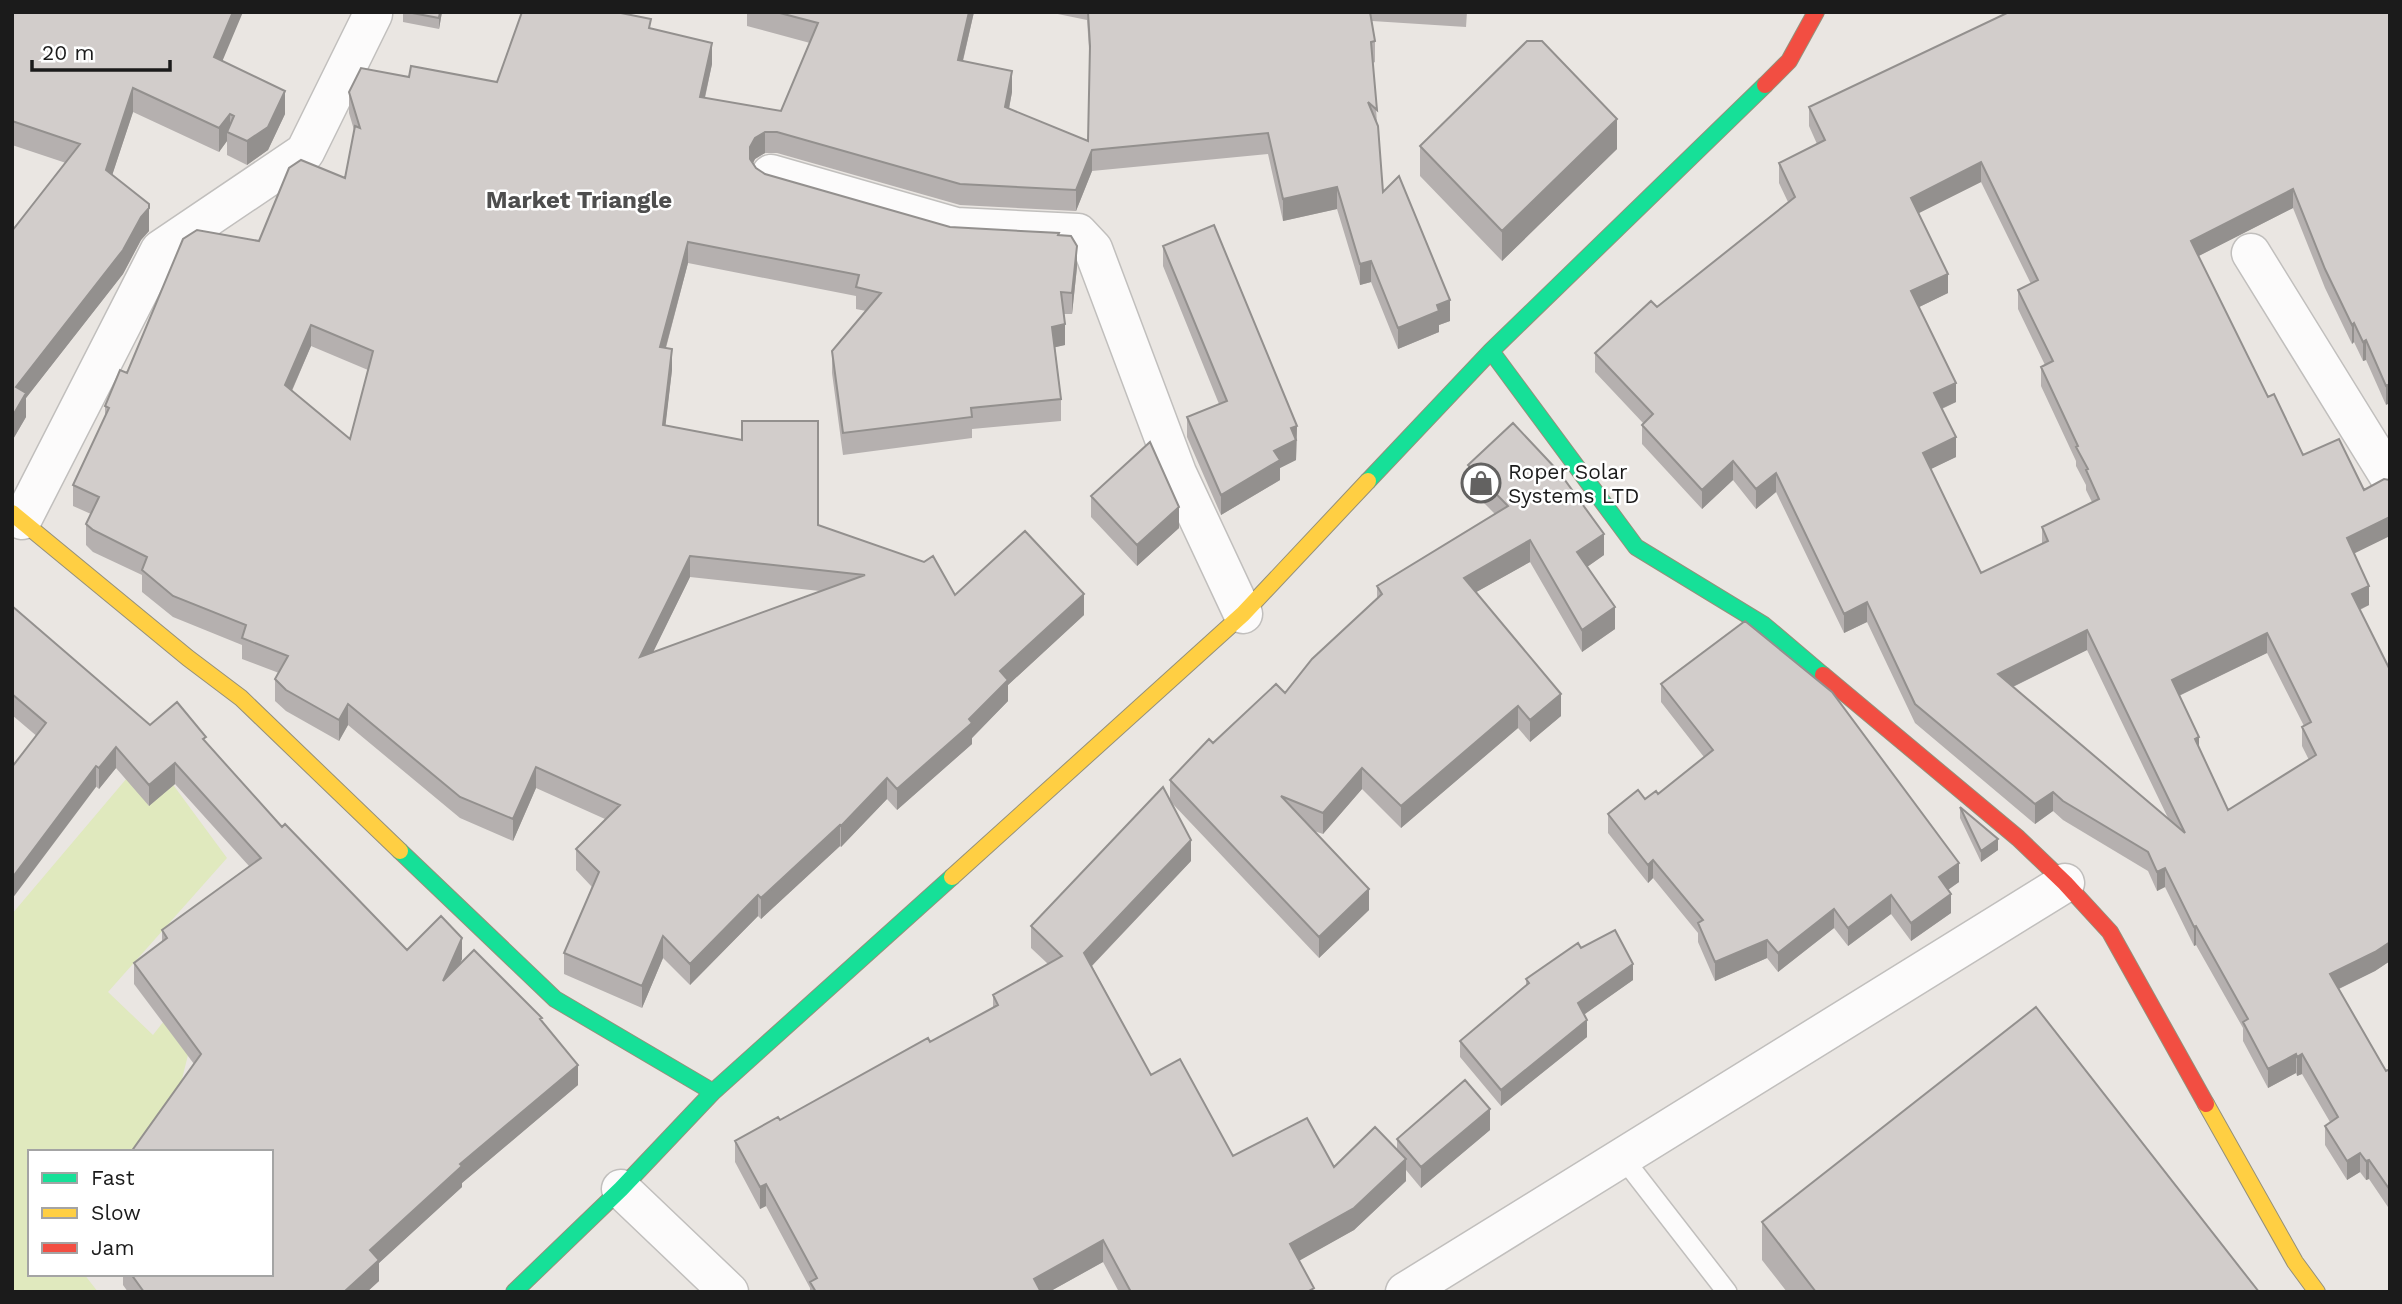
<svg xmlns="http://www.w3.org/2000/svg" width="2402" height="1304" font-family="'Work Sans',sans-serif">
<style>
.grass{fill:#e0e9be}
.lines{fill:none;stroke-linecap:round;stroke-linejoin:round}
.lane-casing{stroke:#c1bfbd;stroke-width:22}
.street-casing{stroke:#c1bfbd;stroke-width:41}
.fast-casing{stroke:#94907b;stroke-width:18}
.slow-casing{stroke:#94907b;stroke-width:18}
.jam-casing{stroke:#94907b;stroke-width:18}
.lane{stroke:#fcfbfb;stroke-width:19}
.street{stroke:#fcfbfb;stroke-width:38}
.fast{stroke:#16e098;stroke-width:16}
.slow{stroke:#ffcf43;stroke-width:16}
.jam{stroke:#f24e42;stroke-width:16}
.wall{fill:#b5b0af;fill-rule:evenodd}
.shaded-wall{fill:#93908e}
.building{fill:#d2cdcb;stroke:#93908e;stroke-width:2;fill-rule:evenodd}
.labels{text-anchor:middle;dominant-baseline:central;stroke-width:5;stroke-linejoin:round;paint-order:stroke}
.poi-label{font-size:21px;fill:#1b1b1b;stroke:#fff;text-anchor:start}
.quarter-label{font-size:24px;font-weight:bold;fill:#4e4e4e;stroke:#fff}
</style>
<rect width="100%" height="100%" fill="#eae6e2"/>
<path class="grass" d="M149 752 227 858 108 992 153 1035 171 1012 191 1043 179 1091 133 1152H30V1274H84L98 1292H12V914Z"/>
<g class="lines">
<defs>
<path id="lane" d="M1623 1158 1727 1292"/>
<path id="street" d="M771 174 956 227 1078 233 1093 249 1177 473 1243 614
M2251 253 2390 478
M22 520 160 250 305 152 373 14
M621 1189 729 1292
M1405 1292 2065 883"/>
<path id="fast" d="M1491 351 1636 547 1764 625 1823 675
M1368 481 1491 351 1765 85
M400 851 555 999 713 1092
M514 1292 621 1189 713 1092 952 877"/>
<path id="slow" d="M12 513 188 658 241 698 400 851
M952 877 1243 614 1368 481
M2206 1104 2295 1262 2317 1292"/>
<path id="jam" d="M1765 85 1789 61 1816 12
M1823 675 2018 838 2065 883 2110 932 2206 1104"/>
</defs>
<use href="#lane" class="lane-casing"/>
<use href="#street" class="street-casing"/>
<use href="#fast" class="fast-casing"/>
<use href="#slow" class="slow-casing"/>
<use href="#jam" class="jam-casing"/>
<use href="#lane" class="lane"/>
<use href="#street" class="street"/>
<use href="#fast" class="fast"/>
<use href="#slow" class="slow"/>
<use href="#jam" class="jam"/>
</g>
<path class="wall" d="M12 12 222 61 285 114 268 150 247 165 227 155V141L219 152 133 112 112 175 149 231 141 240 123 274 26 398V417L12 441V231L66 163 12 145Z
M403 12H442L439 29 403 22Z
M747 12H974L963 61 1012 92 1009 109 1088 141 1090 63 1087 20 1048 12H1467L1466 27 1372 21 1375 41V62L1373 63 1377 123 1383 192 1450 321 1439 325V332L1398 349 1371 282 1360 285 1337 209 1283 221 1268 154 1092 171 1076 211 960 205 777 153H765L755 159 753 163 756 168 765 174 950 227 1059 235 1077 267 1072 314H1064L1065 345 1055 347 1061 399V421L972 429V438L843 455 832 373V351L866 311 856 309V296L688 263 666 348 672 370 665 426 818 525 955 595 1084 615 1008 685V701L972 738V744L897 810 887 799 841 847 840 846 761 919 758 916 690 985 663 958 642 1008 564 974V953L592 887 576 870V849L605 819 536 788 513 841 460 818 348 725 339 741 286 711 275 701V679L279 673 242 659V645L173 617 142 592V575L93 552 86 545V524L91 514 73 506V485L105 416V406L127 373 259 241 345 178 354 130 349 113V92L409 77 497 82 651 29 712 64 705 98 781 111 810 43 747 26ZM311 346 368 370 350 439 292 391ZM690 577 820 591 652 653Z
M2390 12 2386 405 2366 360 2363 361 2354 342 2352 344 2325 288 2293 208 2198 256 2268 397 2303 455 2354 554 2369 605 2360 610 2390 670V961L2375 971 2339 989 2386 1071 2390 1069V1210L2369 1179 2366 1180 2360 1172 2347 1180 2325 1145V1126L2330 1122 2302 1074 2297 1076 2296 1073 2268 1088 2243 1041V1028L2196 945 2194 946 2165 887 2157 891 2148 871 2063 820 2053 811 2035 824 1915 723 1867 622 1844 633 1776 492 1756 509 1733 480 1702 509 1642 444V425L1643 423 1595 372V353L1657 307 1788 202 1779 183V163L1817 144 1809 126V107ZM1981 182 2031 284 2018 290V309L2045 365 2041 367V386L2076 461V466L2086 485V490L2092 502 2042 527V544L1981 573 1930 469 1956 457 1942 409 1956 402 1919 307 1948 293 1919 213ZM2087 650 2169 820 2013 687ZM2267 653 2304 726 2302 727V746L2309 760 2228 810 2199 748 2179 696Z
M1420 146 1617 149 1502 261 1420 176Z
M1163 246 1297 426 1296 460 1280 468V480L1221 515 1187 437V417L1219 404 1163 266Z
M1468 465 1604 555 1587 567 1615 629 1582 652 1530 562 1476 592 1561 716 1530 742 1518 728 1401 828 1362 789 1323 834 1314 831 1369 910 1319 958 1170 801V780L1213 743 1285 693 1377 599V586L1495 514 1468 487Z
M1091 496 1179 528 1137 566 1091 517Z
M12 606 150 725 206 743 282 827 407 950 462 959 459 965 542 1021 578 1085 462 1183V1187L379 1263V1281L367 1292H128L123 1285V1274H271L194 1064 134 984V963L162 942V930L249 866 175 784 149 806 116 768 99 789 12 715Z
M1661 684 1959 882 1948 890 1951 913 1911 941 1891 914 1848 946 1834 928 1778 972 1767 958 1715 981 1698 942V933L1653 878 1648 883 1608 833V814L1658 794 1704 757 1661 702Z
M1960 807 1998 850 1981 862 1960 818Z
M1191 861 1092 966 1151 1075 1233 1156 1334 1167 1397 1150V1139L1490 1130 1421 1188 1406 1170V1181L1354 1230 1299 1260 1314 1292H1119L1103 1262 1049 1292H810V1288L766 1206 760 1209 735 1162V1141L780 1120 930 1042 993 1008V995L1048 964 1031 948V926Z
M1581 948 1633 980 1584 1014 1587 1037 1501 1106 1460 1057V1041L1526 985V979Z
M1762 1222 2259 1292H1787L1762 1260Z"/>
<path class="shaded-wall" d="M233 12H243L214 81V57Z
M440 12H442L439 29V18Z
M969 12H974L958 81V60Z
M712 43V64L700 119V97Z
M1012 71V92L1005 129V107Z
M133 88V112L106 194V170Z
M285 91V114L268 150 247 165V141Z
M230 114V133L227 132V141L219 152V128Z
M1617 119V149L1502 261V231Z
M765 132V153L755 159 750 169V147L755 138Z
M1092 150V171L1076 211V190Z
M1981 162V182L1911 217V198Z
M1337 187V209L1283 221V199Z
M2293 189V208L2191 260V241Z
M149 208V231L141 240 123 274 26 398V417L12 441V417L16 387 141 217Z
M688 242V263L660 369V347Z
M1077 246V267L1072 314V293Z
M1371 261V282L1360 285V264Z
M1948 274V293L1911 311V291Z
M1450 300V321L1439 325V332L1398 349V328L1437 305Z
M2354 323V342L2352 344V325Z
M1065 324V345L1052 348V327Z
M311 325V346L285 406V385Z
M2366 340V360L2363 361V342Z
M672 349V370L663 447V425Z
M1956 383V402L1934 412V393Z
M2390 384V403L2386 405V386Z
M1297 426 1296 460 1280 468V480L1221 515V495L1274 451 1291 428Z
M1956 437V457L1923 473V453Z
M1733 461V480L1702 509V490Z
M1776 473V492L1756 509V489Z
M1179 507V528L1137 566V545Z
M2390 517V536L2347 557V538Z
M1604 534V555L1577 574V552Z
M1530 540V562L1464 599V578Z
M690 556V577L640 679V657Z
M2369 586V605L2352 613V594Z
M1084 594V615L1008 685V701L972 738V744L897 810V789L1000 671Z
M1867 602V622L1844 633V614Z
M1615 607V629L1582 652V630Z
M2087 630V650L1998 694V674Z
M2267 633V653L2172 699V680Z
M1561 694V716L1530 742V720Z
M348 704V725L339 741V720Z
M1518 706V728L1401 828V806Z
M2199 737V757L2195 739Z
M116 747V768L99 789V768Z
M175 763V784L149 806V785Z
M96 766V787L12 899V878Z
M536 767V788L513 841V819Z
M1362 768V789L1323 834V813Z
M887 778V799L841 847V826Z
M2053 792V811L2035 824V804Z
M840 825V846L761 919V898Z
M1998 839V850L1981 862V851Z
M1191 840V861L1084 974V953Z
M1653 860V878L1648 883V865Z
M1959 863V882L1939 896V877Z
M2165 868V887L2157 891V872Z
M1369 889V910L1319 958V937Z
M1951 894V913L1911 941V923Z
M758 895V916L690 985V964Z
M1891 895V914L1848 946V928Z
M1834 909V928L1778 972V953Z
M2196 926V945L2194 946V927Z
M663 936V958L642 1008V986Z
M462 938V959L443 1002V981Z
M1767 940V958L1715 981V962Z
M2390 942V961L2375 971 2330 993V974Z
M1633 964V980L1578 1019V1003Z
M1587 1020V1037L1501 1106V1090Z
M2296 1054V1073L2268 1088V1069Z
M2302 1054V1074L2297 1076V1057Z
M578 1065V1085L462 1183V1187L379 1263V1281L367 1292H344L370 1250 460 1164Z
M1490 1109V1130L1421 1188V1167Z
M2360 1153V1172L2347 1180V1161Z
M1406 1159V1181L1354 1230 1290 1266V1244Z
M2369 1160V1179L2366 1180V1161Z
M766 1184V1206L760 1209V1187Z
M1103 1240V1262L1049 1292H1034V1279Z"/>
<path class="building" d="M12 12H233L214 57 285 91 268 127 247 141 227 132 234 116 230 114 219 128 133 88 106 170 149 204V208L141 217 123 250 16 387 26 393 12 417V231L80 144 12 121Z
M407 12H440L439 18Z
M522 12H616L651 19 649 28 712 43 700 97 781 111 818 23 776 12H969L958 60 1012 71 1005 107 1088 141 1090 46 1088 12H1370L1375 41 1371 42 1377 110 1368 102 1378 126 1383 192 1399 176 1450 300 1437 305 1439 311 1398 328 1371 261 1360 264 1337 187 1283 199 1268 133 1092 150 1076 190 960 184 777 132H765L755 138 750 147V159L756 168 765 174 950 227 1059 233 1058 235 1071 236 1077 246 1072 293 1061 292 1065 324 1052 327 1061 399 971 408 972 417 843 433 832 351 881 293 856 287 859 275 688 242 660 347 672 349 663 425 742 440V421H818V525L924 562 933 556 955 595 1025 531 1084 594 1000 671 1008 680 969 719 972 723 897 789 887 778 841 826 840 825 761 898 758 895 690 964 663 936 642 986 564 953 599 872 576 849 620 805 536 767 513 819 460 797 348 704 339 720 286 690 275 679 288 656 242 638 246 625 173 596 142 570 147 557 93 530 86 524 99 497 73 485 109 408 105 406 120 370 127 373 183 239 197 230 259 241 289 168 301 160 345 178 355 126 360 128 349 92 361 68 409 77 411 66 497 82ZM311 325 373 351 350 439 285 385ZM690 556 865 575 640 657Z
M2009 12H2390V384L2386 386 2366 340 2363 342 2354 323 2352 325 2325 269 2293 189 2191 241 2268 397 2274 394 2303 455 2339 439 2364 490 2384 479 2390 480V517L2347 538 2369 586 2352 594 2390 670V942L2375 952 2330 974 2386 1071 2390 1069V1190L2369 1160 2366 1161 2360 1153 2347 1161 2325 1126 2338 1117 2302 1054 2297 1057 2296 1054 2268 1069 2243 1022 2248 1019 2196 926 2194 927 2165 868 2157 872 2148 852 2063 801 2053 792 2035 804 1915 704 1867 602 1844 614 1776 473 1756 489 1733 461 1702 490 1642 425 1653 414 1595 353 1651 301 1657 307 1795 197 1779 163 1825 140 1809 107ZM1981 162 2038 280 2018 290 2053 361 2041 367 2078 446 2076 447 2088 469 2086 470 2099 499 2042 527 2048 541 1981 573 1923 453 1956 437 1934 393 1956 383 1911 291 1948 274 1911 198ZM2087 630 2185 833 1998 674ZM2267 633 2311 722 2302 727 2316 755 2228 810 2195 739 2199 737 2172 680Z
M1527 41H1542L1617 119 1502 231 1420 146Z
M1214 225 1297 426 1291 428 1296 440 1274 451 1280 460 1221 495 1187 417 1227 401 1163 246Z
M1513 423 1559 472 1604 534 1577 552 1615 607 1582 630 1530 540 1464 578 1561 694 1530 720 1518 706 1401 806 1362 768 1323 813 1281 796 1369 889 1319 937 1170 780 1209 739 1213 743 1276 684 1285 693 1312 659 1382 594 1377 586 1508 506 1468 465Z
M1150 442 1179 507 1137 545 1091 496Z
M12 606 150 725 177 702 206 737 203 739 282 827 285 824 407 950 441 916 462 938 443 981 474 950 542 1018 540 1019 578 1065 460 1164 462 1166 370 1250 379 1260 344 1292H144L131 1274H271V1152H131L201 1054 134 963 167 938 162 930 261 858 175 763 149 785 116 747 99 768 96 766 12 878V767L46 723 12 694Z
M1745 621 1832 692 1959 863 1939 877 1951 894 1911 923 1891 895 1848 928 1834 909 1778 953 1767 940 1715 962 1698 923 1703 920 1653 860 1648 865 1608 814 1638 790 1645 799 1656 791 1658 794 1713 750 1661 684Z
M1163 787 1191 840 1084 953 1151 1075 1180 1059 1233 1156 1307 1118 1334 1167 1375 1127 1406 1159 1354 1208 1290 1244 1314 1288 1307 1292H1131L1103 1240 1034 1279 1041 1292H816L810 1282 817 1278 766 1184 760 1187 735 1141 778 1117 780 1120 928 1038 930 1042 998 1005 993 995 1062 956 1031 926Z
M1960 807 1998 839 1981 851Z
M1615 930 1633 964 1578 1003 1587 1020 1501 1090 1460 1041 1529 983 1526 979 1578 943 1581 948Z
M2036 1007 2259 1292H1816L1762 1222Z
M1465 1080 1490 1109 1421 1167 1397 1139Z"/>
<defs>
<symbol id="shop-ring" viewBox="-11 -11 22 22"><circle r="9.5" fill="#fff" stroke="#636261" stroke-width="1.5"/><path d="M-5-2.5h2.3a2.7 3.5 0 0 1 5.4 0H5L5.5 6h-11ZM-1.5-2.5h3a1.5 2.3 0 0 0-3 0Z" fill="#636261"/></symbol>
</defs>
<g fill-rule="evenodd">
<use href="#shop-ring" x="1459" y="461" width="44" height="44"/>
</g>
<g class="labels">
<g class="poi-label">
<text x="1508" y="471">Roper Solar<tspan x="1508" dy="24">Systems LTD</tspan></text>
</g>
<g class="quarter-label">
<text x="579" y="200">Market Triangle</text>
</g>
</g>
<rect width="2402" height="1304" fill="none" stroke="#1b1b1b" stroke-width="28"/>
<rect x="28" y="1150" width="245" height="126" fill="#ffffff" stroke="#a4a4a4" stroke-width="2"/>
<rect x="42" y="1173" width="35" height="10" fill="#16e098" stroke="#a4a4a4" stroke-width="2"/>
<text x="91" y="1185" font-size="21" fill="#1b1b1b">Fast</text>
<rect x="42" y="1208" width="35" height="10" fill="#ffcf43" stroke="#a4a4a4" stroke-width="2"/>
<text x="91" y="1220" font-size="21" fill="#1b1b1b">Slow</text>
<rect x="42" y="1243" width="35" height="10" fill="#f24e42" stroke="#a4a4a4" stroke-width="2"/>
<text x="91" y="1255" font-size="21" fill="#1b1b1b">Jam</text>
<path d="M32 60v10h138v-10" fill="none" stroke="#1b1b1b" stroke-width="3.5"/>
<text x="42" y="60" font-size="21" fill="#1b1b1b" stroke="#ffffff" stroke-width="5" paint-order="stroke">20 m</text>
</svg>
